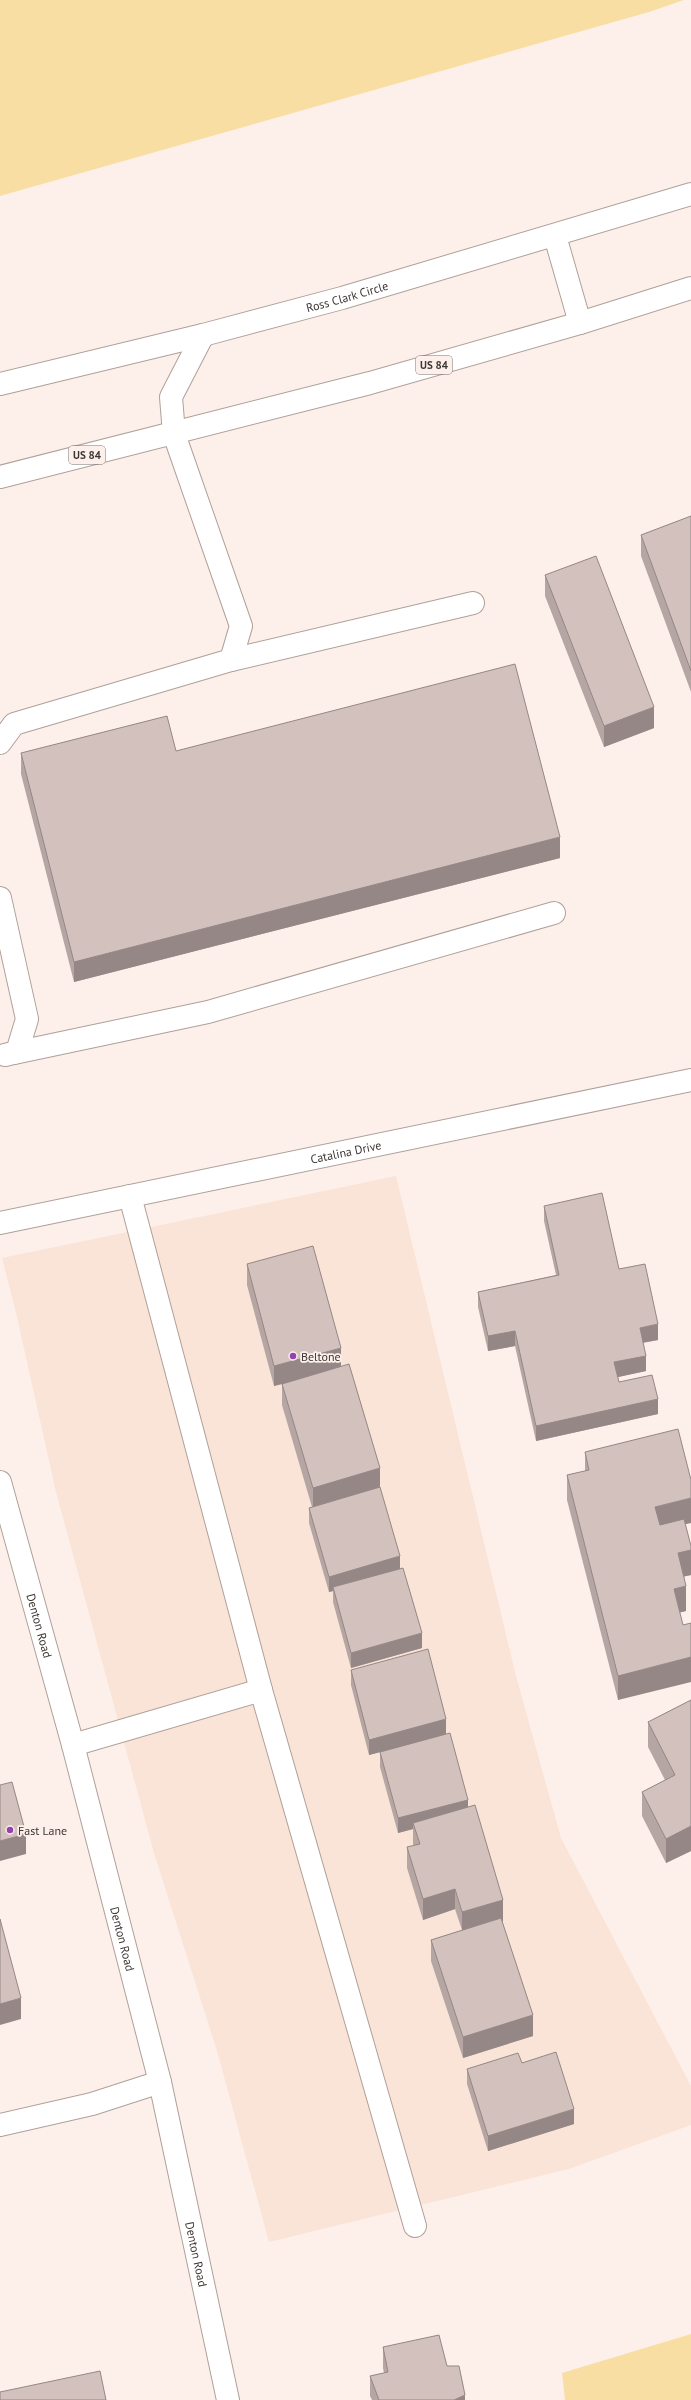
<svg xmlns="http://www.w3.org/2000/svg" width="691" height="2400" font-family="'PT Sans',sans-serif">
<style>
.built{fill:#fae3d7}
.green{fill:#f9dea4}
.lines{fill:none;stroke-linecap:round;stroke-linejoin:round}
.minor-casing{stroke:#afa099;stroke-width:24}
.highway-casing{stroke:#afa099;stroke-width:24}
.minor{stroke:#fff;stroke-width:22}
.highway{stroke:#fff;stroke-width:22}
.wall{fill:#b5a6a3}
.shaded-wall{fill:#948785}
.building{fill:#d3c1be;stroke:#948785}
.poi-dot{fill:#9542b1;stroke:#fdf0ea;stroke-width:1.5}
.labels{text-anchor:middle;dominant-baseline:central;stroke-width:3.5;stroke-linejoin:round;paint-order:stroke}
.shield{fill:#fdf0ea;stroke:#776e6b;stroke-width:1}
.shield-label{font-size:11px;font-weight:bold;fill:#3d3734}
.street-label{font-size:12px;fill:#3d3734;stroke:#fdf0ea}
.poi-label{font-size:12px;fill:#3d3734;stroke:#fdf0ea;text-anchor:start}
</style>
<rect width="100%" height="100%" fill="#fdf0ea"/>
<path class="built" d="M396 1176 516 1676 561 1838 691 2086V2125L569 2169 269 2242 217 2051 154 1853 56 1492 17 1317 2 1258Z"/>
<path class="green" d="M0 0H684L649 12 0 196Z
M691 2334V2400H565L562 2373Z"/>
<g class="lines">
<defs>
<g id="minor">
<path d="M231 660 473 603"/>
<path d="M0 743 14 724 231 660 241 626 174 434"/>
<path d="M0 898 27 1019 17 1052 5 1055"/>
<path d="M14 1053 208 1012 554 913"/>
<path d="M130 1196 261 1690 415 2226"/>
<path id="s1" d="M0 1223 691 1080"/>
<path id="s2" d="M0 1482 73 1745 160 2082 228 2400"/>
<path d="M73 1745 261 1690"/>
<path d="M0 2125 92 2104 160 2082"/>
</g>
<g id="highway">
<path d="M555 236 580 323"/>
<path id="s3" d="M0 384 203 335 342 298 691 194"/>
<path d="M174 434 171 397 203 335"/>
<path d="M0 477 370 383 580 323 691 288"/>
</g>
</defs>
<use href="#minor" class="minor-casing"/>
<use href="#highway" class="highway-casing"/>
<use href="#minor" class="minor"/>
<use href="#highway" class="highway"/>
</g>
<path class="wall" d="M691 516V692L641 556V535Z
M545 575 654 728 604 747 545 596Z
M176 751 560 858 74 982 21 774V753Z
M544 1206 619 1269 658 1340 643 1343 646 1371 617 1377 619 1382 658 1414 536 1441 515 1346 488 1351 478 1307V1292L556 1275 544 1221Z
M247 1264 341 1366 380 1487 400 1569 422 1648 351 1668 333 1602V1591L329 1592 309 1523V1508L312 1507 282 1405V1384L274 1386 247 1285Z
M585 1452 685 1524 691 1575 684 1576 686 1611 680 1612 618 1700 567 1500V1475L585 1471Z
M351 1670 446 1734 468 1807 502 1921 533 2036 463 2058 431 1961V1940L462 1930 455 1909 423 1920 407 1868V1847L414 1846 413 1844V1829L398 1833 380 1767V1752L369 1755 351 1685Z
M691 1700V1851L666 1863 642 1816V1792L665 1780 648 1747V1722Z
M522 2063 574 2124 488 2151 467 2084V2069Z
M383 2347 447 2366 465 2400H372L370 2396V2376L384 2373 383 2368Z"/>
<path class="shaded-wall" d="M654 707V728L604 747V726Z
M560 837V858L74 982V962Z
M658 1324V1340L640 1343V1328Z
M515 1331V1346L488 1351V1336Z
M341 1348V1368L274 1386V1366Z
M646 1356V1371L614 1378V1362Z
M658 1399V1414L536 1441V1426Z
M380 1468V1489L313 1509V1488Z
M691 1498V1523L655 1531V1507Z
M691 1550V1575L678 1578V1553Z
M400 1556V1571L333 1587V1591L329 1592V1577Z
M686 1586V1611L674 1614V1589Z
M422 1633V1648L351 1668V1653Z
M691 1657V1682L618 1700V1676Z
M446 1719V1735L369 1755V1740Z
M468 1800V1815L413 1823V1829L398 1833V1818Z
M691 1826V1851L666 1863V1839Z
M26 1834V1854L0 1861V1841Z
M455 1889V1909L423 1920V1899Z
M503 1900V1921L462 1933V1912Z
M21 1998V2019L0 2025V2004Z
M533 2015V2036L463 2058V2037Z
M574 2109V2124L488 2151V2136Z
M465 2395V2400H454Z"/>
<path class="building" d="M691 516V671L641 535Z
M596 556 654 707 604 726 545 575Z
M515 664 560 837 74 962 21 753 167 716 176 751Z
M602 1193 619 1269 645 1264 658 1324 640 1328 646 1356 614 1362 619 1382 652 1375 658 1399 536 1426 515 1331 488 1336 478 1292 559 1275 544 1206Z
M313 1246 341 1348 274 1366 247 1264Z
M349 1364 380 1468 313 1488 282 1384Z
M678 1429 691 1480V1498L655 1507 660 1525 684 1519 691 1546V1550L678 1553 686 1586 674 1589 683 1625 691 1623V1657L618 1676 567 1475 589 1470 585 1452Z
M380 1487 400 1556 329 1577 309 1508Z
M403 1568 422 1633 351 1653 333 1587Z
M428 1649 446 1719 369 1740 351 1670Z
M691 1700V1826L666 1839 642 1792 675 1775 648 1722Z
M450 1733 468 1800 398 1818 380 1752Z
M12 1782 26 1834 0 1841V1785Z
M475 1805 503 1900 462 1912 455 1889 423 1899 407 1847 420 1844 413 1823Z
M501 1918 533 2015 463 2037 431 1940Z
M0 1919 21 1998 0 2004Z
M556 2052 574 2109 488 2136 467 2069 518 2053 522 2063Z
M439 2335 447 2366H459L465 2395 454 2400H379L370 2376 388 2372 383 2347Z
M100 2371 106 2400H0V2392Z"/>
<g class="poi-dot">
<circle cx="293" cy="1356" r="4"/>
<circle cx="10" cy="1830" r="4"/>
</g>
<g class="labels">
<g class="shield">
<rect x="416" y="356" width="36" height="18" rx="3"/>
<rect x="69" y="446" width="36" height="18" rx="3"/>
</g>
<g class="shield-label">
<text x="434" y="365">US 84</text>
<text x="87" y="455">US 84</text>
</g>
<g class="street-label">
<text stroke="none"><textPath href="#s3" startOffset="358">Ross Clark Circle</textPath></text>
<text stroke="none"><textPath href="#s1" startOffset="353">Catalina Drive</textPath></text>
<text stroke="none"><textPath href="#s2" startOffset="149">Denton Road</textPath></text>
<text stroke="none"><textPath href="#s2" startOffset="473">Denton Road</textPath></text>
<text stroke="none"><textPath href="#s2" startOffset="797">Denton Road</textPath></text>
</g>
<g class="poi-label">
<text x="301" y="1356">Beltone</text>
<text x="18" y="1830">Fast Lane</text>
</g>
</g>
</svg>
